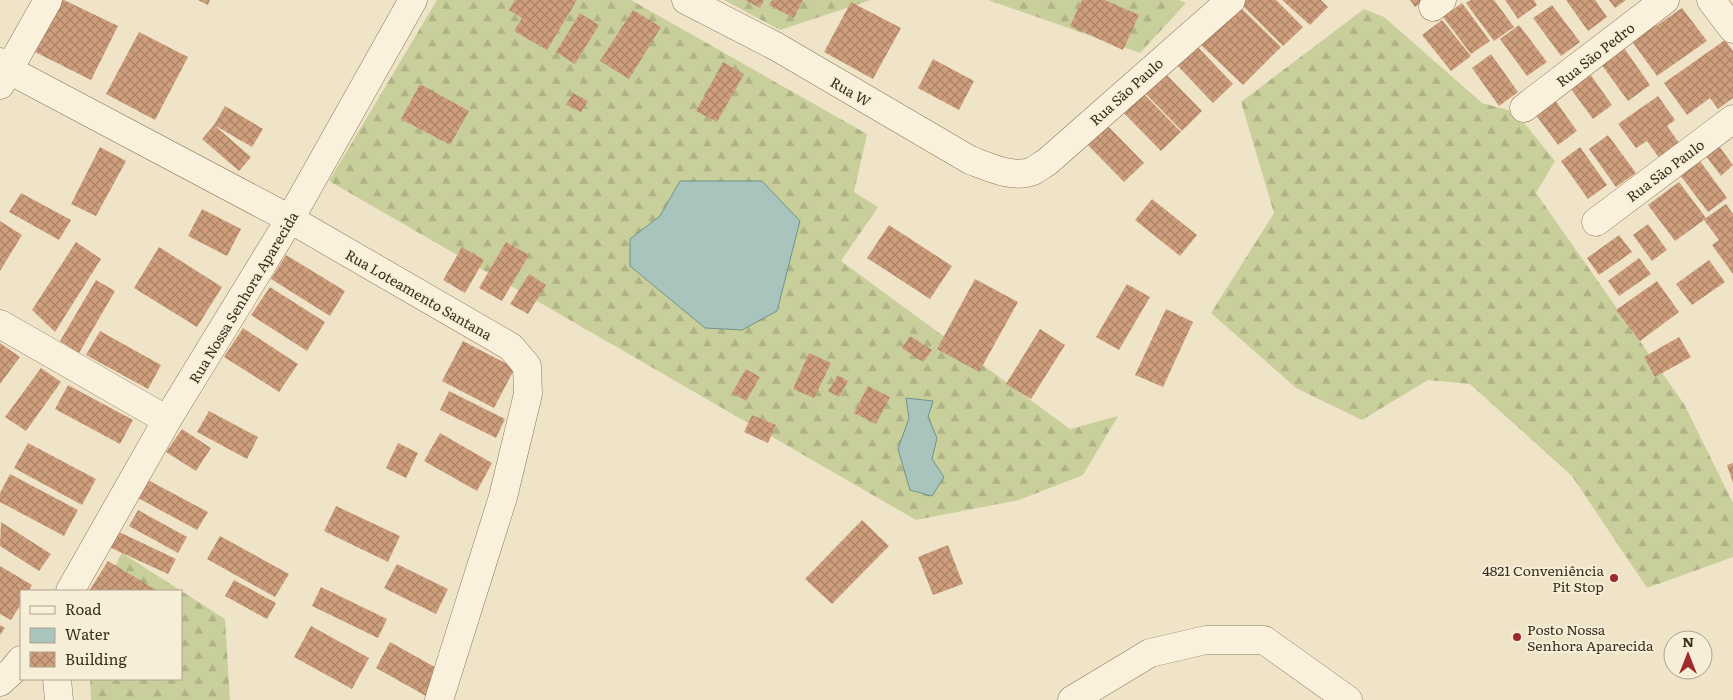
<svg xmlns="http://www.w3.org/2000/svg" width="1733" height="700" font-family="Literata,serif">
<style>
.forest{fill:url(#forest-firs)}
.water{fill:#a9c4bc;stroke:#6f938a}
.building{fill:url(#building-cross-hatch)}
.lines{fill:none;stroke-linecap:round;stroke-linejoin:round}
.minor-casing{stroke:#8d765c;stroke-width:29}
.minor{stroke:#faf1dc;stroke-width:28}
.poi-dot{fill:#9e2a2b;stroke:#f7eed8;stroke-width:2}
.labels{text-anchor:middle;dominant-baseline:central;stroke-width:4;stroke-linejoin:round;paint-order:stroke}
.street-label{font-size:14px;fill:#3d2e20;stroke:#f7eed8}
.poi-label{font-size:14px;fill:#3d2e20;stroke:#f7eed8;text-anchor:end}
</style>
<defs>
<pattern id="forest-firs" width="22" height="20" patternUnits="userSpaceOnUse" patternTransform="scale(1.25)"><rect width="22" height="20" fill="#c9cf9b"/><path d="M5 1l3.5 6h-7zM16 11l3.5 6h-7z" fill="#aeb285"/></pattern>
<pattern id="building-cross-hatch" width="8" height="8" patternUnits="userSpaceOnUse" patternTransform="scale(1.25)"><rect width="8" height="8" fill="#cf9f7d"/><path d="M0 0l8 8M0 8l8-8" fill="none" stroke="#a98266"/></pattern>
</defs>
<rect width="100%" height="100%" fill="#f0e4c8"/>
<path class="forest" d="M437 0H631L867 134 854 192 878 207 841 261 1070 429 1118 416 1083 475 1019 500 916 520 329 181Z
M724 0H871L780 30Z
M988 0H1179L1186 3 1140 53Z
M1364 9 1384 17 1482 103 1515 112 1555 161 1536 193 1684 404 1733 503V557L1647 588 1572 476 1470 384 1428 380 1362 420 1296 388 1211 313 1274 213 1241 102Z
M122 553 225 619 230 700H91L90 679H181V591H102Z"/>
<path class="water" d="M680 181H762L800 221 777 311 742 330 705 328 630 266V239L660 216Z
M906 398 933 401 928 417 937 438 932 459 944 477 932 496 910 490 898 449 909 418Z"/>
<path class="building" d="M60 0H64L118 26 91 80 35 52Z
M198 0H210L208 5Z
M515 0H577L547 50 514 31 522 18 509 10Z
M745 0H764L760 8Z
M772 0H803L794 18 769 5Z
M1082 0H1105L1139 15 1123 50 1070 26Z
M1245 0H1276L1303 27 1283 46 1241 4Z
M1282 0H1321L1328 7 1310 25Z
M1410 0H1425L1415 7Z
M1471 0H1494L1514 27 1494 41 1466 3Z
M1505 0H1534L1537 5 1518 19Z
M1566 0H1595L1607 17 1588 31Z
M1609 0H1626L1615 8Z
M851 2 901 28 873 79 824 52Z
M1462 3 1490 41 1471 54 1443 17Z
M1552 5 1580 42 1561 56 1533 18Z
M1239 6 1281 47 1243 85 1200 44Z
M1682 8 1707 41 1657 76 1628 36 1651 20 1656 26Z
M633 10 661 27 629 79 600 61Z
M580 13 599 25 575 64 556 52Z
M1442 20 1471 56 1451 71 1422 35Z
M1519 25 1547 62 1527 76 1500 39Z
M139 32 188 57 155 120 106 94Z
M1725 40 1733 51V98L1718 109 1710 98 1687 115 1664 83Z
M1192 41 1233 84 1213 103 1172 60Z
M1624 48 1650 85 1628 101 1601 64Z
M1491 54 1518 92 1499 106 1472 68Z
M933 59 974 81 959 110 918 88Z
M723 62 744 74 717 122 696 111Z
M1585 67 1612 105 1593 119 1565 81Z
M1160 68 1202 111 1182 131 1140 88Z
M420 84 469 111 450 145 401 119Z
M1139 89 1181 132 1161 151 1119 108Z
M573 93 588 101 581 112 566 105Z
M1550 93 1577 131 1558 145 1530 107Z
M1658 96 1675 120 1667 126 1682 147 1662 162 1647 141 1636 148 1618 124Z
M225 106 263 129 252 147 214 125Z
M1102 120 1144 163 1124 182 1082 139Z
M214 125 251 157 239 171 202 139Z
M1608 135 1636 173 1616 187 1589 149Z
M1719 146 1733 165 1721 176 1706 156Z
M100 147 126 161 96 216 71 204Z
M1580 147 1607 185 1588 199 1561 161Z
M1700 161 1727 198 1708 212 1680 175Z
M1679 182 1706 218 1726 204 1733 214V274L1712 245 1719 240 1704 220 1675 241 1648 205Z
M21 193 71 220 59 240 9 212Z
M1152 199 1197 235 1180 256 1135 220Z
M202 209 241 229 227 256 188 236Z
M0 221 22 235 0 271Z
M1648 224 1667 250 1652 261 1633 235Z
M889 225 952 266 930 299 867 258Z
M1619 235 1632 252 1599 275 1587 258Z
M76 242 101 259 55 332 32 310Z
M506 242 529 255 502 301 479 288Z
M159 247 222 287 197 327 134 288Z
M462 247 484 260 465 293 443 280Z
M286 255 345 291 330 316 271 279Z
M1639 258 1651 274 1619 296 1608 281Z
M1709 260 1725 282 1692 305 1676 284Z
M529 274 546 285 528 314 510 304Z
M975 279 1018 302 979 372 937 349Z
M96 280 115 291 79 353 60 341Z
M1657 281 1679 312 1640 341 1616 310Z
M1127 284 1150 297 1119 350 1096 337Z
M270 287 325 322 307 351 251 315Z
M1166 309 1193 322 1163 387 1135 375Z
M243 328 298 364 279 392 224 357Z
M1040 329 1065 345 1031 399 1006 384Z
M100 331 161 365 148 389 86 355Z
M910 336 932 350 923 362 902 348Z
M1679 337 1691 357 1655 377 1644 357Z
M463 341 515 368 494 408 442 381Z
M0 343 20 357 0 384Z
M809 353 831 363 814 398 793 389Z
M41 368 61 382 26 431 5 417Z
M746 369 760 377 746 401 732 393Z
M838 375 848 381 839 397 828 391Z
M68 385 133 420 120 444 55 409Z
M868 386 890 397 876 424 854 413Z
M449 391 505 419 496 438 440 410Z
M209 411 258 437 247 459 197 432Z
M752 415 776 425 768 443 744 432Z
M182 429 211 448 196 471 166 452Z
M440 433 492 463 477 491 424 461Z
M28 443 96 479 82 505 14 468Z
M398 443 418 453 406 478 386 468Z
M1733 463V483L1727 465Z
M10 474 78 510 64 536 0 502V493Z
M148 480 208 512 197 530 138 498Z
M336 506 400 536 388 562 324 531Z
M138 510 187 537 178 553 129 526Z
M862 520 889 546 832 604 805 579Z
M1 522 51 554 39 571 0 546Z
M117 531 176 559 168 574 109 547Z
M220 536 289 574 275 597 207 559Z
M948 545 963 584 933 595 918 557Z
M108 561 158 591H89Z
M397 564 448 589 436 614 384 588Z
M0 566 32 585 29 591H21V604L11 620 0 614Z
M234 580 276 603 267 619 225 596Z
M321 587 387 619 378 638 312 606Z
M0 625 5 628 0 635Z
M311 626 369 658 352 689 294 657Z
M390 642 440 670 426 696 376 668Z"/>
<g class="lines">
<defs>
<path id="minor" d="M686 0 777 47 970 160C989 167 1013 179 1033 171 1038 168 1042 165 1047 162L1231 0
M1711 0 1733 29
M1433 7 1442 0
M0 62 9 70 290 219 511 347 527 366 528 394 503 497 439 700
M0 85 48 0
M1524 108 1665 0
M1596 222 1733 119
M0 324 167 420
M70 591 167 420 290 219 413 0
M57 679 59 700
M0 682 12 671 21 660
M1072 700 1150 653 1206 640H1264L1348 700"/>
</defs>
<use href="#minor" class="minor-casing"/>
<use href="#minor" class="minor"/>
</g>
<g class="poi-dot">
<circle cx="1614" cy="578" r="5"/>
<circle cx="1517" cy="637" r="5"/>
</g>
<g class="labels">
<g class="street-label">
<text transform="translate(1595 54) rotate(-38)">Rua São Pedro</text>
<text transform="translate(851 91) rotate(30)">Rua W</text>
<text transform="translate(1126 91) rotate(-42)">Rua São Paulo</text>
<text transform="translate(1665 170) rotate(-37)">Rua São Paulo</text>
<text transform="translate(419 294) rotate(30)">Rua Loteamento Santana</text>
<text transform="translate(243 297) rotate(-59)">Rua Nossa Senhora Aparecida</text>
</g>
<g class="poi-label">
<text x="1604" y="570">4821 Conveniência<tspan x="1604" dy="16">Pit Stop</tspan></text>
<text x="1527" y="629" text-anchor="start">Posto Nossa<tspan x="1527" dy="16">Senhora Aparecida</tspan></text>
</g>
</g>
<rect x="20" y="590" width="162" height="90" fill="#f7eed8" stroke="#ada18e"/>
<rect x="30" y="606" width="25" height="8" fill="#faf1dc" stroke="#ada18e"/>
<text x="65" y="615" font-size="15" fill="#3d2e20">Road</text>
<rect x="30" y="628" width="25" height="15" fill="#a9c4bc" stroke="#ada18e"/>
<text x="65" y="640" font-size="15" fill="#3d2e20">Water</text>
<rect x="30" y="652" width="25" height="15" fill="url(#building-cross-hatch)" stroke="#ada18e"/>
<text x="65" y="665" font-size="15" fill="#3d2e20">Building</text>
<g transform="translate(1688 655)"><circle r="24" fill="#f7eed8" stroke="#ada18e"/>
<path d="M0-4L9 19L0 12L-9 19Z" fill="#9e2a2b"/>
<text y="-8" font-size="14" font-weight="bold" text-anchor="middle" fill="#3d2e20">N</text>
</g>
</svg>
